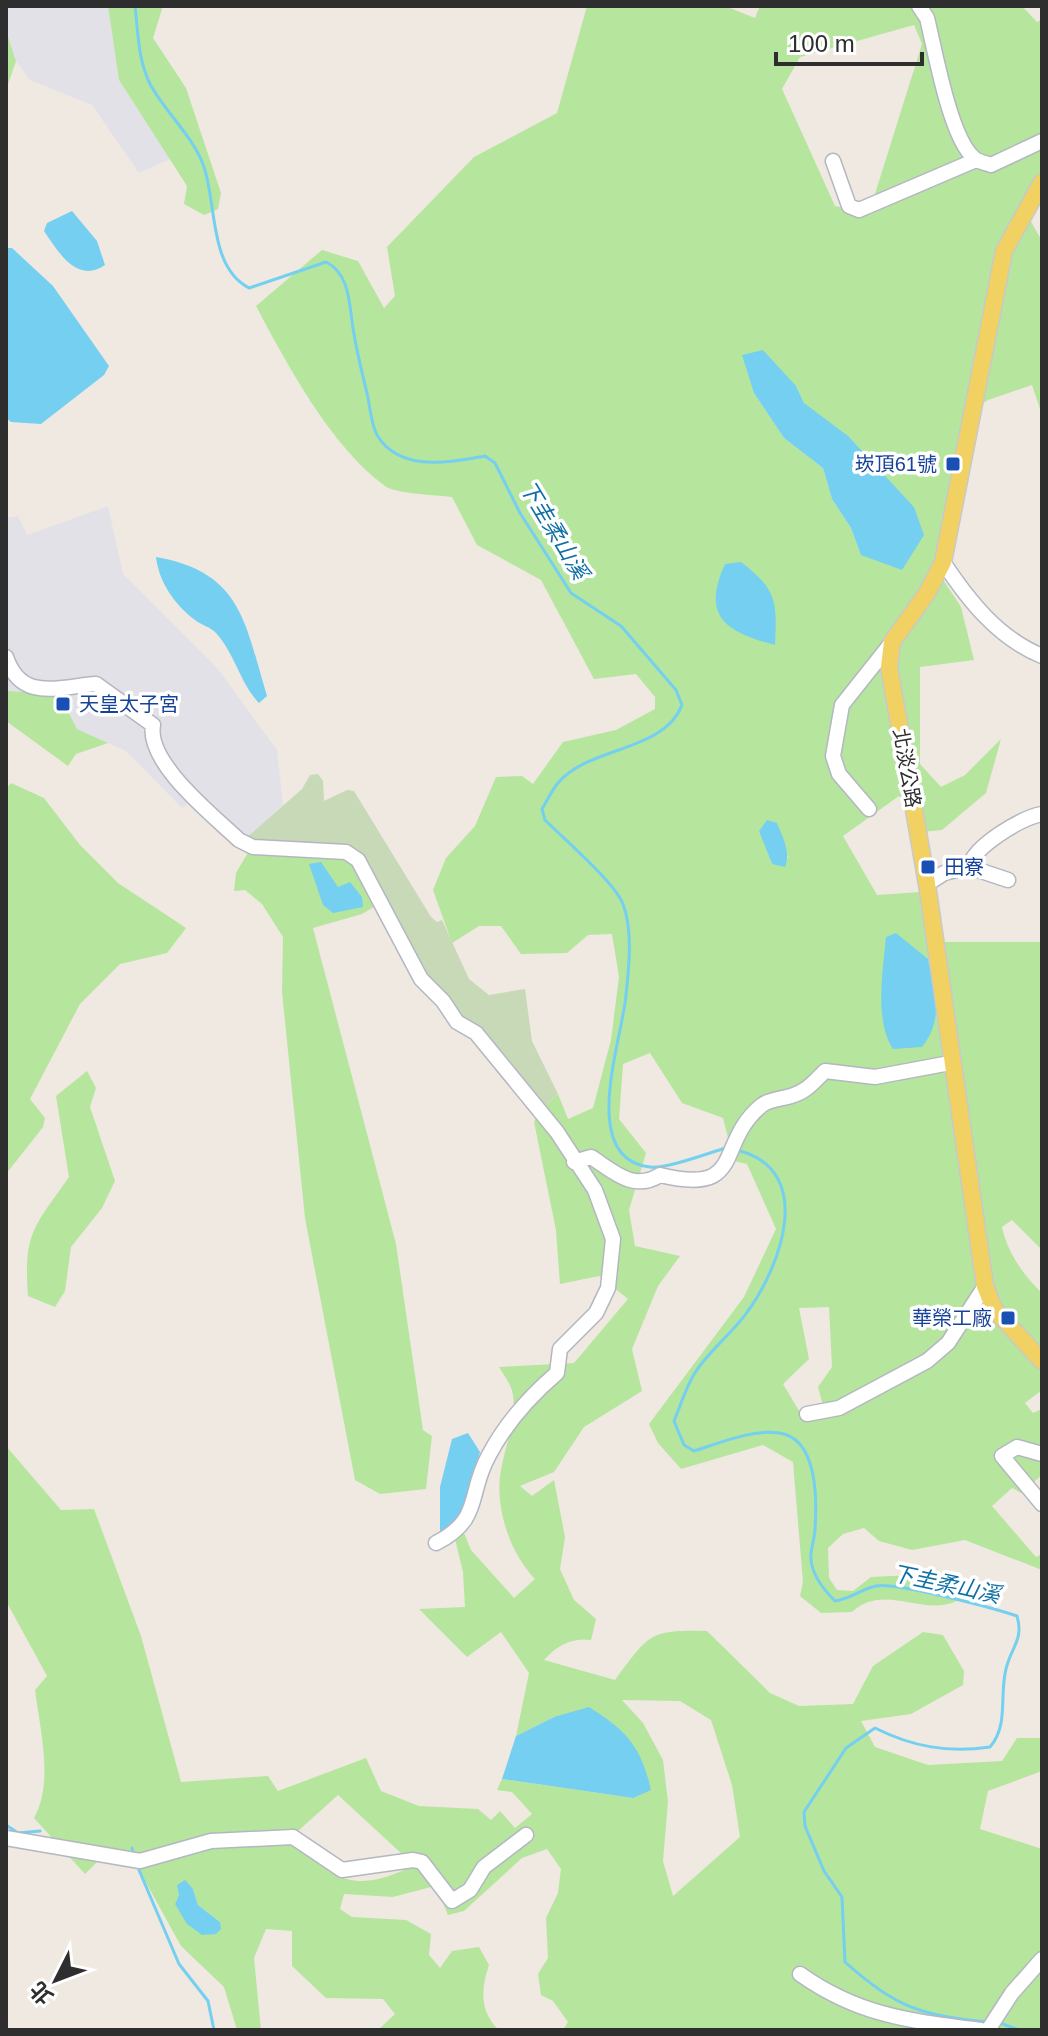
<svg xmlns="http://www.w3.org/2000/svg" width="1048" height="2036" font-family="Helvetica,'Noto Sans TC',sans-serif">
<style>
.industrial{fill:#e3e1e8}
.green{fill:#b6e59e;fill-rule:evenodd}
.cemetery{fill:#c8d9b8}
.water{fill:#75cff0}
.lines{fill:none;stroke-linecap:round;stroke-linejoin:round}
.stream{stroke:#75cff0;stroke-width:3}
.minor-casing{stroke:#b4b7c1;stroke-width:17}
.major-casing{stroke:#c9c9c9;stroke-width:19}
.minor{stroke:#fff;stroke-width:14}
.major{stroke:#f2d163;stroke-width:16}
.transit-dot{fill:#1a4fb4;stroke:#fff;stroke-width:3}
.labels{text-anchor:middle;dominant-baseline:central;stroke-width:7;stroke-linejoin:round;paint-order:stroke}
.transit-label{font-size:20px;fill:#164399;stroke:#fff;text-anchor:end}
.street-label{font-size:20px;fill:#2e2e2e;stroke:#fff}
.water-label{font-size:22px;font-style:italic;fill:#0d6fa3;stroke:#fff}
</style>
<rect width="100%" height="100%" fill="#efe9e1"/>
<path class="industrial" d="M6 6H108L119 80 170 159 139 173 92 105 30 80 16 61 6 31Z
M108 506 123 574 218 669 277 750 283 805 245 839 199 795 182 808 126 751 77 729 59 694 8 691 6 518 18 516 27 535Z"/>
<path class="green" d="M108 6H163L153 38 186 88 221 193 218 209 204 215 184 204 187 186 119 80Z
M587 6H725L755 18 760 6H1022L1037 22 1042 19V188L1026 213 1042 241V415L1032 385 988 400 968 413 934 566 961 607 974 660 920 667V764L941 787 965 775 1001 739 986 793 942 830 921 832 899 796 843 836 877 895 936 891 942 942H1042V1250L1012 1220 1002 1227C1007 1252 1024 1276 1042 1293V1390L1025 1403 1033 1413 1042 1409V1475L1021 1493 1012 1488 992 1506 1036 1557 1042 1554V1570L965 1540 912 1550 879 1541 864 1528 843 1534 828 1548 829 1578 837 1590 853 1591 871 1577 956 1573 965 1581V1596C928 1623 887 1580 852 1612L821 1613 800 1596 803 1582 793 1462 763 1445 681 1469 658 1443 649 1424 744 1297 776 1229 747 1164 734 1161 723 1118 682 1103 650 1053 623 1064 619 1119 646 1153 629 1210 635 1246 680 1256 658 1286 632 1349 642 1391 584 1427 554 1472 520 1486 532 1496 554 1480 565 1537 560 1569 574 1600 596 1619 591 1640C572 1637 556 1646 544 1660L615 1680C650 1634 648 1630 707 1631L770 1693 799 1706 853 1704 873 1666 923 1632 943 1635 964 1671 963 1685 911 1714 861 1721 875 1747 928 1765 1002 1761 1017 1738H1042V1771L988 1791 980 1829 1042 1849V2030H563L568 2022 553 2001 541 1995 538 1974 548 1958 546 1918 558 1893 561 1869 547 1849 522 1858 464 1911 448 1915 441 1898 431 1887 393 1897 344 1894 340 1909 352 1917 406 1920 431 1934 429 1955 440 1968 452 1951 479 1947 489 1965C481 1989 479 2011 499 2030H378L395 2014 383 1999 326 1998 292 1966V1931L266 1929 254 1958 261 2030H237L224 1987 181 1946 138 1868 98 1861 85 1874 34 1818C54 1783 40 1729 35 1690L47 1676 6 1601V1446L61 1510 94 1509 141 1636 181 1782 268 1776 278 1791 366 1758 381 1791 419 1806 478 1809 491 1820 500 1811 515 1828 532 1814 512 1792 497 1790 502 1779 633 1798 554 1717 516 1736 529 1673 501 1632 467 1657 419 1609 465 1607 463 1572 453 1531 460 1523 471 1550 514 1598 535 1579C510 1553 494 1507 501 1470 505 1446 517 1419 513 1395 512 1386 504 1375 499 1367L574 1363 628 1299 599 1276 560 1284 556 1230 534 1122 539 1111 558 1094 568 1119 593 1108 611 1040 619 977 612 934 588 935 567 953 521 954 501 926H479L452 943 433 890 446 858 475 826 496 777 522 776 533 784 563 742 616 730 655 709V697L636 674 594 679 541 580 477 545 452 497C437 495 396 494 385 486 332 448 286 363 256 306L322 250 358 261 384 308 395 296 387 247 474 157 557 113ZM914 25 922 44 869 213 835 206 782 89 800 57ZM796 386 804 403 914 507 861 555 851 528 832 499 823 468 784 438 754 393ZM777 823 788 858 772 864 766 848ZM829 1307 832 1367 818 1387 825 1413 804 1419 783 1384 809 1359 799 1308ZM622 1700 680 1701 711 1720 732 1785 740 1837 673 1896 663 1861 668 1802 663 1760 643 1723ZM338 1795 402 1854 407 1869C355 1891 341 1882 299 1849L298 1831ZM193 1889 198 1905 220 1922 175 1904 179 1895Z
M6 31 16 61 6 90Z
M6 687 8 691 59 694 77 729 108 743 76 754 68 766 6 721Z
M11 783 44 798 80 845 118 883 186 928 167 953 120 964 80 1004 30 1099 45 1118 43 1127 6 1174V789Z
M253 844 349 851 384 901 362 914 313 928 396 1244 423 1430 432 1436 426 1489 380 1494 355 1480 305 1218 282 992 283 937 262 904 245 890 234 891 236 873Z
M87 1071 96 1088 90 1107 115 1181 102 1208 71 1247 65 1291 55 1307 28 1296C23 1232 35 1226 69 1177L56 1096Z"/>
<path class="cemetery" d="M318 774 323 781 324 801 347 790 354 791 431 917 437 922 442 920 469 979 489 995 525 989 532 1041 558 1094 539 1111 421 975 358 856 253 844 245 839 302 789 310 775Z"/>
<path class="water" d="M72 211 97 241 105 265C77 284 59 253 44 231L47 223Z
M6 248H12L53 286 109 366 104 375 41 424 11 422 6 418Z
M763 350 796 386 804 403 848 436 914 507 924 535 902 570 861 555 851 528 832 499 823 468 784 438 754 393 742 355Z
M156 557C242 572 245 623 267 696L259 703C240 683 235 654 216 633 211 627 201 625 195 620 174 604 159 582 156 557Z
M741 562C777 590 777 600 775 645 726 632 701 617 725 564Z
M767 820 777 823C783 838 791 852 785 867L772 864 759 831Z
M321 862 338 887 350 882 362 897 363 907 333 913 323 905 309 864Z
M896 933 928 959C934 993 945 1018 922 1047L893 1049C874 1020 883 971 886 937Z
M468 1433 480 1452 460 1522 444 1535 440 1532V1487L452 1439Z
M589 1707C626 1730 641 1746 651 1790L633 1798 502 1779 516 1736 554 1717Z
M185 1880 193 1889 198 1905 220 1922 221 1929 216 1934 202 1935 187 1924 175 1904 179 1895 177 1885Z"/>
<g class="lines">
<path class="stream" d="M135 6C138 32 138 60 150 84 165 112 194 137 204 167 217 206 209 267 249 288L326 262C348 273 349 299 352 321 355 345 361 369 367 393 370 406 371 424 377 435 400 473 450 462 485 456L495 463 520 513 571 593 621 626 676 690 682 705C664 752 589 746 558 783 552 790 547 801 542 809L545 820C563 838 615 883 623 904 633 930 629 968 626 995 623 1037 577 1159 650 1167 667 1169 708 1153 726 1148
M740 1151C816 1172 780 1267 748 1311 733 1333 705 1354 693 1376 685 1390 680 1407 674 1421L684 1445 694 1451C720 1443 752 1429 779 1433 818 1438 817 1500 815 1529 815 1539 810 1549 811 1559 812 1576 824 1590 835 1601 851 1599 861 1589 876 1586 896 1582 993 1608 1017 1616 1024 1640 1011 1647 1006 1669 999 1696 1009 1725 990 1747 948 1753 913 1747 875 1728L846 1748 804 1812 805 1826 824 1871 842 1897 845 1962C896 2008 920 2015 988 2022
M6 1825 18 1833 40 1831
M132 1848 133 1852
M139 1870 179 1964 208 2001 214 2030
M1000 2023 1019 2030"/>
<defs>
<path id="minor" d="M919 6 927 18C935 50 950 138 974 158 978 162 986 163 991 165L1042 141
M833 161 849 206 859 210 976 160
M943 562C969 601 998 638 1042 656
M6 657C21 702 57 687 96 684L153 725C146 763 214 816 239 840L253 847 346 852 358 860 421 979 443 1001 457 1022 476 1033 557 1132 595 1190 613 1239 608 1288 596 1313 560 1349 557 1373C530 1396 506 1423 489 1455 467 1494 483 1519 436 1543
M869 809 839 774 833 756 842 705 892 642
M969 867 1008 880
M927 884 944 873 969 867C974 846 1021 818 1042 814
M574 1162 591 1157C613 1171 633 1192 660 1175 747 1196 714 1144 762 1105 770 1099 781 1099 791 1096 806 1092 814 1082 825 1071L875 1077 950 1063
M807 1414 839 1408 927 1361 948 1343 985 1286
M1042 1454 1017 1447 1002 1456 1042 1504
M6 1838 140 1861 211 1841 293 1837 342 1870 413 1860 422 1862 452 1901 470 1890 484 1867 526 1835
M800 1974C859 2016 911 2021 981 2030
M988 2030 1012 1993 1042 1959"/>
<path id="major" d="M1042 182 1004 251 943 562 927 593 892 642 889 667 927 884 985 1286 994 1309 1042 1361"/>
</defs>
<use href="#minor" class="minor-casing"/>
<use href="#major" class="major-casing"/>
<use href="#minor" class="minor"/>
<use href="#major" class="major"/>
</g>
<g class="transit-dot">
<rect x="945" y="456" width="16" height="16" rx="4"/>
<rect x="55" y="696" width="16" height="16" rx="4"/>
<rect x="920" y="859" width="16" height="16" rx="4"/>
<rect x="1000" y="1310" width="16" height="16" rx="4"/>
</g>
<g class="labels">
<g class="transit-label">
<text x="937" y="464">崁頂61號</text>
<text x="79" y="704" text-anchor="start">天皇太子宮</text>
<text x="944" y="867" text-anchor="start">田寮</text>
<text x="992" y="1318">華榮工廠</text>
</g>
<g class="street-label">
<text transform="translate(907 768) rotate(80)">北淡公路</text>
</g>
<g class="water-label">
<text transform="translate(554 530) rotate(59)">下圭柔山溪</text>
<text transform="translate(946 1584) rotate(12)">下圭柔山溪</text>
</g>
</g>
<rect width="1048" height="2036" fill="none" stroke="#2e2e2e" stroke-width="16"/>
<g transform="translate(56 1980) rotate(228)" stroke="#ffffff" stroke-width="6" paint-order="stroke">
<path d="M0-6L14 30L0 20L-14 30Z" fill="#2e2e2e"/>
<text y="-12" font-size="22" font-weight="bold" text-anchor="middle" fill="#2e2e2e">北</text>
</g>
<path d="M776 52v12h146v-12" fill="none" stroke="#2e2e2e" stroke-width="4"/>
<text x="788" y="52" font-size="24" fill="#2e2e2e" stroke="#ffffff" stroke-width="6" paint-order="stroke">100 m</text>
</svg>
